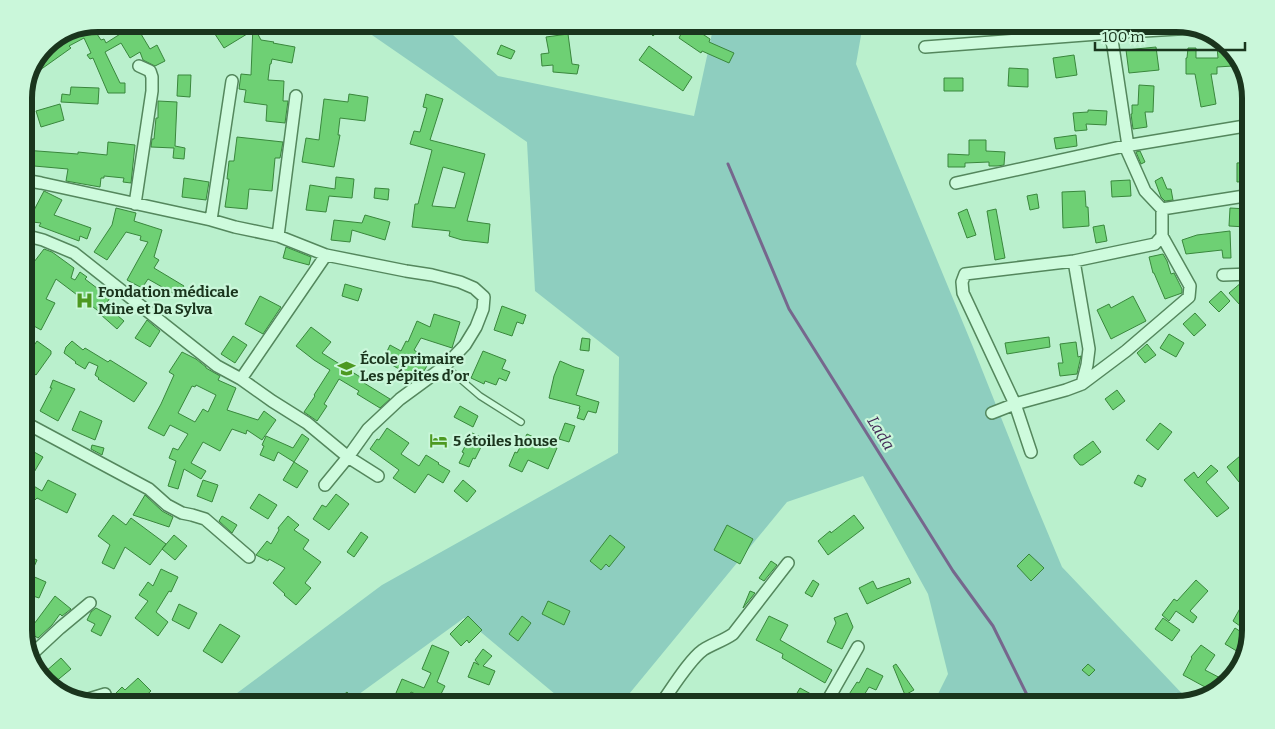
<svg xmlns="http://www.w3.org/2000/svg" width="1275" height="729" font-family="Bitter,serif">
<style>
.green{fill:#8ecebf}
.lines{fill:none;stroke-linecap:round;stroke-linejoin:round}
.stream{stroke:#76678d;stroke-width:3}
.building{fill:#6ed074;stroke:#39873c;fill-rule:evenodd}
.lane-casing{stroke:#54875d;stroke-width:8}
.street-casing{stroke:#54875d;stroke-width:14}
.lane{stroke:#cefbdd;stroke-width:5.5}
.street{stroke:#cefbdd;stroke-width:11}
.labels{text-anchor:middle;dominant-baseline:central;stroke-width:4.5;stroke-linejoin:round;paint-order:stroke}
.poi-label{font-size:15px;font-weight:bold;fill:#1a351d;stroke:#caf7da;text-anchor:start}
.water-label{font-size:16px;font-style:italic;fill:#432856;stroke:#caf7da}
.rim{fill:none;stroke:#1a351d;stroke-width:6}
</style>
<rect width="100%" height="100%" fill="#baf0cd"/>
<path class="green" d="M356 24H441L498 76 694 116 714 24H863L856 64 973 347 1029 488 1062 567 1190 702 1176 705H934L937 696 948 674 928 594 863 476 787 502 620 705H568L464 618 344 705H221L382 585 618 453 619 357 535 291 527 142Z"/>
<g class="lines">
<path class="stream" d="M728 164 789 309 953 571 993 626 1032 705"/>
</g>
<path class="building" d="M136 24H154L141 34 150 49 157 45 165 61 155 66 143 60 140 52 130 58 121 43 105 52 120 83H125V93H108L93 58 90 59 87 55 91 53 84 38 69 46 71 48 33 75 46 46 95 25 97 29 95 31 101 40 104 39 106 43Z
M226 24H240L247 34 224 48 213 31Z
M641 24H666L653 36Z
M253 25 261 40 274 42 273 43 295 47 292 63 272 59 271 64H270L268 80 284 81 283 101H288L285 123 266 121 267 105 244 102 246 90 239 89 241 74 251 75Z
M684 28 693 33 695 29 710 39 709 42 734 53 729 63 702 51 701 53 679 38Z
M568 34 572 64 579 65 577 74 553 72V65L542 66 541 54 549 53 546 37Z
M501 45 515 51 511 59 497 54Z
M649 46 692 77 683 91 639 60Z
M1226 46 1232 52 1233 66 1217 67V74H1211L1216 104 1201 107 1195 74H1186V58H1187L1188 48H1196V58H1218L1217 47Z
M1156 47 1159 70 1129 73 1126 50Z
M1074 55 1077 75 1056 78 1053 58Z
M1009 68 1028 69V87L1008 86Z
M178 75H191L190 97 177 96Z
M1245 75 1251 94V101L1243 100Z
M944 78H963V91H944Z
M1139 85 1154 86 1153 112H1145L1147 127 1133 129 1131 114H1132V105H1138Z
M71 87 99 88 98 104 61 102 62 94 70 95Z
M349 94 368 97 365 121 340 118 338 135H340L334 167 302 162 306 138 319 140 324 99 348 102Z
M426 94 443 99 430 140 485 154 467 221 490 224 488 243 462 240 449 236 450 231 412 227 415 204H418L432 150 410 144 414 131 420 132 427 108 423 107ZM443 167 465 173 455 208 432 206Z
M158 101 177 102 175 146 185 148 184 159 173 158 174 148 151 147 152 139H154L156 118H158Z
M60 104 64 120 41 127 36 111Z
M1088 110 1107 111 1106 125 1086 124 1087 130 1075 131 1073 113 1088 112Z
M1076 135 1077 146 1056 149 1054 138Z
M237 137 283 142 280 158H275L272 191 249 189 247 209 225 207 229 179H227L229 161H234Z
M969 140H986V151L1005 152 1004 165 997 166H989V162L965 163V167H948V154L969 155Z
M108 142 135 145 131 183 123 182 124 178 104 176V178H101L100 187 66 181 68 169 34 166 33 172 24 171V150L78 154V152L107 155Z
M1140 151 1145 162 1141 164 1136 152Z
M1251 162V181L1237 182V163Z
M336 177 354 179 352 198 329 196 326 212 306 210 310 185 335 189Z
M1162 177 1167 189H1171L1173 200 1165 201 1161 197 1155 181Z
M184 178 209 182 206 200 182 197Z
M1130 180 1131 196 1112 197 1111 181Z
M375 188 389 189 388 200 374 198Z
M44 191 62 200 54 215 91 228 87 239 80 236 79 241 39 226 41 223 24 221V210L33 212Z
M1085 191 1086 207H1088L1089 226 1063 228 1062 192Z
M1037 194 1039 208 1030 210 1027 196Z
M116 208 136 213 134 221 162 230 154 257 159 260 154 268 184 286 178 296 148 279 142 288 127 280 148 242 140 240 141 236 126 232 107 260 94 252 112 225Z
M1230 208 1248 209 1246 227 1229 226Z
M967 209 976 235 967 238 958 213Z
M996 209 1005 258 995 260 987 211Z
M365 215 390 222 385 240 352 230 350 242 331 240 334 220 362 223Z
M1104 225 1107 241 1096 243 1093 227Z
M1230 231 1231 258H1223L1222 250 1186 254 1182 240 1197 235Z
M286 247 311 257 309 265 283 258Z
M44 249 52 252 74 268 71 278 75 280 80 272 87 277 85 279 110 298 105 305 124 321 117 329 100 314 101 313 56 279 46 299 55 303 41 330 25 321 32 307 24 305V259L34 262Z
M1163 254 1167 261 1171 274 1174 273 1182 289V293L1165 299 1154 273H1153L1149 257Z
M1242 282 1251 293V295L1240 305 1229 293Z
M345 284 362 289 358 301 342 296Z
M1221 291 1230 301 1219 312 1209 302Z
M260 296 281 307 263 334 245 324Z
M1133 296 1146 321 1111 339 1097 310 1109 304 1111 308Z
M502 306 526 315 523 324 517 322 512 336 494 330Z
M1195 313 1206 325 1194 336 1183 324Z
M434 314 460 322 452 348 421 338 414 350 430 361 422 374 415 378 383 360 390 345 401 351 406 341 408 342 417 321 430 327Z
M147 320 160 331 150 347 135 338Z
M311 327 331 342 322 353 365 380 364 383 390 399 380 408 357 394 359 391 339 379 324 404 327 406 317 421 304 412 315 396 314 395 330 370 314 360 296 346Z
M1169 334 1184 343 1176 357 1160 348Z
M233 336 247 345 235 363 221 354Z
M1049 337 1050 347 1007 354 1005 343Z
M582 338 590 339 589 351 580 350Z
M37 341 51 351V354L36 375 24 367V360Z
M72 341 83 350 85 348 108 362 110 360 147 383 134 402 98 379 99 378 95 375 98 366 89 362 85 369 75 363 76 362 64 353 66 347Z
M1076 342 1078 357 1081 356 1077 374 1060 376 1058 363H1063L1060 344Z
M1147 344 1156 355 1145 363 1137 353Z
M483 351 506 360 502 369 510 372 506 381 499 378 496 385 485 381 484 384 471 378Z
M182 352 196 359 206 367V368L220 376 218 380 236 388 227 410 258 420 264 411 276 420 262 440 247 430 246 434 232 429 220 451 203 442 191 463 206 471 201 479 184 469 178 489 168 486 176 461 169 458 173 448 178 450 188 434 170 425 164 436 148 428 161 404 174 375 169 372ZM196 385 216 395 208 412 203 409 195 422 178 413 192 386 195 387Z
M560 361 574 367 584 370 576 395 599 402 596 413 588 411 584 420 577 418 580 409H579L580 406 549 398 554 376Z
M53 380 75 389 58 421 40 411 52 388H50Z
M1117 390 1125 401 1113 410 1105 399Z
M460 406 478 416 473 427 454 417Z
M80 411 102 421 95 440 72 430Z
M565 423 575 426 569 442 559 439Z
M1160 423 1172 432 1158 450 1146 440Z
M387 428 409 443 401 454 419 466 426 455 439 463 438 464 450 471 443 483 428 474 415 493 393 478 399 470 370 449 377 439 379 440Z
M24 431 34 437 27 448 43 457 33 474 24 468Z
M472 433 485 439 475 459 473 458 469 467 459 463 464 453 462 452Z
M302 434 309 439 294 462 278 452 274 461 260 455 264 446 262 445 266 436 293 448Z
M527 434 557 448 548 469 528 460 522 472 509 466 515 452 517 453Z
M1093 441 1101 452 1083 465H1080L1074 458V455Z
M92 445 104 448 102 455 91 449Z
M1240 456 1251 470V472L1239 482 1227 467Z
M294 462 308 471 297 488 283 480Z
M1211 465 1218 471 1206 482 1229 508 1217 517 1184 480 1194 472 1198 478Z
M1138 475 1146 479 1142 487 1134 483Z
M48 480 76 494 67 513 37 498 35 500 26 495 32 485 42 491Z
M203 480 218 485 212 502 197 496Z
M463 480 476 491 467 502 454 491Z
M259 494 277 505 268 519 250 508Z
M336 494 349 504 329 530 313 519 322 505 326 507Z
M145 495 162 511 173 517 169 527 133 515Z
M113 515 126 525 131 518 166 544 150 565 125 547 114 569 102 563 110 545 98 536Z
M854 515 864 528 828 555 818 541 830 531 831 533Z
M222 516 237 525 232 533 219 521Z
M288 516 299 525 294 530 309 540 303 549 321 562 305 583 311 588 296 605 284 595 285 594 273 583 285 568 269 559 268 561 256 555 267 541 271 544 279 530 278 528Z
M727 525 753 539 740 564 714 550Z
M361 532 368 537 354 557 347 552Z
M174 535 187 546 175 560 162 549Z
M610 535 625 547 609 567 606 564 601 570 590 561Z
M24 554 37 560 33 569 24 565Z
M1029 554 1044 568 1031 581 1017 566Z
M771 561 777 565 764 581 759 578Z
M161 569 178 577 171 592 169 591 156 612 168 622 158 636 135 618 148 601 139 595 148 582 153 586Z
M30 575 46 582 39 598 24 593Z
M909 578 911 583 867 604 859 588 873 581 877 589Z
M813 580 819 584 812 597 805 593Z
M1196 580 1208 591 1190 611 1197 617 1193 623 1176 611 1169 621 1162 615 1174 599 1177 601Z
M750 591 755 593 743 608Z
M55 596 71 609 62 616 60 614 52 625 38 638 28 632Z
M548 601 570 611 564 625 542 614Z
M1243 603 1251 608 1240 626 1233 621Z
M179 604 197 613 189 629 172 620Z
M96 608 111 616 101 636 91 631 95 624 87 620 91 612Z
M847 613 853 627 842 649 827 642 836 623 834 618Z
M468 616 482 630 469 643 467 640 461 646 450 634Z
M522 616 531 623 518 641 509 634Z
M769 616 788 625 780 640 832 670 825 683 782 658 783 654 756 640Z
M1163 618 1180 630 1172 641 1155 629Z
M220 624 240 636 222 663 203 651Z
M1235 628 1249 637 1240 653 1225 644Z
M432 645 449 652 437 682 445 686 436 704 411 692 408 698 396 693 402 679 424 688 431 673 422 669Z
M1201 645 1215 655 1205 670 1226 681 1223 686 1216 693 1183 675 1192 658 1191 657Z
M483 649 492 656 483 666 495 671 489 685 468 677 474 662 479 665 475 660Z
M61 658 71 669 54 683 45 672Z
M896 664 914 690 905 695 893 666Z
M1088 664 1095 670 1089 676 1082 670Z
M867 668 883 676 876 690 869 687 858 705H856L846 699 857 682 859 683Z
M138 678 151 691 140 701 137 699 131 705H114L109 700 122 687 125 690Z
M800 688 820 699 818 705H802L793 700Z
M347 692 358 705H331Z"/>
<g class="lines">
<defs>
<path id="lane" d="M445 366 480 396 521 422"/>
<path id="street" d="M1111 33 1128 146
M925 47 1111 33 1194 28
M24 180 41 183 211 220 235 227 278 236 326 255 406 271 432 275 460 282 474 288 484 297 483 309 476 327 465 345 445 366 400 399 368 429 348 457 325 485
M956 183 1125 146 1251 125
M135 204 152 91V77L150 71 139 66
M1162 209 1251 195
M211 220 232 81
M24 235 43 240 74 253 217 366 241 379 272 401 307 423 348 457 378 476
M278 236 296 96
M1074 261 1089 349 1087 365 1082 384
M1223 275 1251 274
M1248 328 1251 327
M241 379 326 255
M992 413 1015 404 1066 390 1082 384 1126 351 1189 297 1190 286 1162 236
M24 422 149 489 167 505 182 513 192 515 205 519 249 557
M1031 452 1015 404 963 293 962 282 965 274 1074 261 1155 244 1162 236V209L1145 191 1125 146
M31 655 60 628 90 603
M82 701 105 694
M660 705C671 690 689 660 703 650 712 644 723 641 733 634L788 563
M825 705 858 647"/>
</defs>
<use href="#lane" class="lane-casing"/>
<use href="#street" class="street-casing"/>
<use href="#lane" class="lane"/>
<use href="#street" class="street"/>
</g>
<defs>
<symbol id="hospital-bare" viewBox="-9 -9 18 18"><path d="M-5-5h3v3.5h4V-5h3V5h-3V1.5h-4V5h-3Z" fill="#4d9921" stroke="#caf7da" stroke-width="2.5" paint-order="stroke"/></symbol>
<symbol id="school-bare" viewBox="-9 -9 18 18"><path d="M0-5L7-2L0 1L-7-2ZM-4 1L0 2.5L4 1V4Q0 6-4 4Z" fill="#4d9921" stroke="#caf7da" stroke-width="2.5" paint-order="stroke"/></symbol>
<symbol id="hotel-bare" viewBox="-9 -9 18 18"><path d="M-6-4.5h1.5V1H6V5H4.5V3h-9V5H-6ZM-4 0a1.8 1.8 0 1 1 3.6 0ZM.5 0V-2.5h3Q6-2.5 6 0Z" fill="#4d9921" stroke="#caf7da" stroke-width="2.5" paint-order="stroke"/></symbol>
</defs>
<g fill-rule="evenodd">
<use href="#hospital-bare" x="72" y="288" width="25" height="25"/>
<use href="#school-bare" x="334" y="356" width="25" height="25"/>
<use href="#hotel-bare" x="426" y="428" width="25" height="25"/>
</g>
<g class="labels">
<g class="poi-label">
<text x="98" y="292">Fondation médicale<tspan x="98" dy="17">Mine et Da Sylva</tspan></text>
<text x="360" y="359">École primaire<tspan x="360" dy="17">Les pépites d’or</tspan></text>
<text x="453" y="441">5 étoiles house</text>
</g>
<g class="water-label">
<text transform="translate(881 433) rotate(58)">Lada</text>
</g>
</g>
<path d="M0 0H1275V729H0ZM98 32H1176A66 66 0 0 1 1242 98V630A66 66 0 0 1 1176 696H98A66 66 0 0 1 32 630V98A66 66 0 0 1 98 32Z" fill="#caf7da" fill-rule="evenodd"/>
<path class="rim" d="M98 32H1176A66 66 0 0 1 1242 98V630A66 66 0 0 1 1176 696H98A66 66 0 0 1 32 630V98A66 66 0 0 1 98 32Z"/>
<path d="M1095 42v8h150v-8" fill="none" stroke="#1a351d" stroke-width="2.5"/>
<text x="1102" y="42" font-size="15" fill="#1a351d" stroke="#caf7da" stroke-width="4" paint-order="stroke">100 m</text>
</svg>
